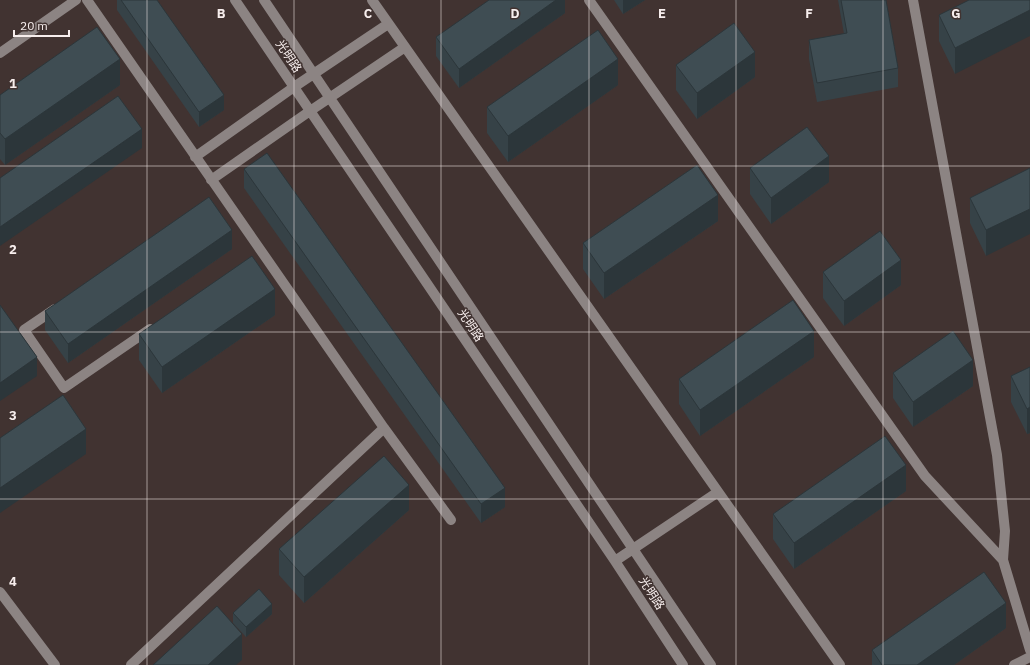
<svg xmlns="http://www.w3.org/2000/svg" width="1030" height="665" font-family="'IBM Plex Sans','Noto Sans SC',sans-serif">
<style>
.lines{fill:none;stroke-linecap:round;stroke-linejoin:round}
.minor{stroke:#8c8483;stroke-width:10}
.wall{fill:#364247}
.shaded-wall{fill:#2c363a}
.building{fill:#3f4d53;stroke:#2c363a}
.grid{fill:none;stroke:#f7eeed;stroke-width:1;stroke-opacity:0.55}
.labels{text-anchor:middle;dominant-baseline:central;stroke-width:3;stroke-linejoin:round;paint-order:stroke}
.street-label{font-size:12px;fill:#f7eeed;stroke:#413331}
.grid-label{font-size:13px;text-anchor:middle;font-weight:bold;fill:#f7eeed;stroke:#413331;stroke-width:3;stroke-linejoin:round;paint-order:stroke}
</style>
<rect width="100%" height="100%" fill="#413331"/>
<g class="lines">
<path class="minor" d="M87 0 384 428 451 520
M235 0 615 561 683 665
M264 0 711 665
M372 0 840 665
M589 0 925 476 1003 560
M913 0 997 455 1005 531 1003 560 1030 650
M0 53 76 0
M195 157 294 87 388 24
M211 180 310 111 405 47
M55 309 24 330 64 388 150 329
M615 561 718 492
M0 592 55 665
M131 665 384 428
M1014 665 1030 657"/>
</g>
<path class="wall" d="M117 0H157L224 110 199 127 117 10Z
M565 0V13L459 88 436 56V37Z
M614 0H645L623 14Z
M838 0H886L898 68V87L817 102 809 59V40L844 34Z
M969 0 955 74 939 41V15Z
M676 65 755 77 697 119 676 90Z
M120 85 5 165 0 159V95Z
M618 85 508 162 487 133V107Z
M750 168 829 182 771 224 750 194Z
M1030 168 986 256 970 223V198Z
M244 169 505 507 481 523 244 188Z
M718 221 604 299 583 269V243Z
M232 249 68 363 45 330V311Z
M823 272 901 285 844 326 823 298Z
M275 315 162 393 139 360V334Z
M814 357 700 436 679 404V379Z
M1030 367V433L1027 434 1011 402V376Z
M893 373 973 386 913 427 893 398Z
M906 491 794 569 773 539V514Z
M409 510 304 603 279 575V549Z
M233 613 272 614 246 637 233 623Z
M1006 628 954 665H872V650Z"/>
<path class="shaded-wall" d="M556 0H565V13L459 88V69Z
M623 0H645L623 14Z
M1030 10V36L955 74V48Z
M755 52V77L697 119V93Z
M120 59V85L5 165V139Z
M618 59V85L508 162V136Z
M224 95V110L199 127V112Z
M142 129V148L0 246V227Z
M829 156V182L771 224V198Z
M718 195V221L604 299V273Z
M1030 209V234L986 256V230Z
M232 230V249L68 363V344Z
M901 260V285L844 326V301Z
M275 289V315L162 393V367Z
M814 331V357L700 436V410Z
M37 357V376L0 401V383Z
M973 360V386L913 427V402Z
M1030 407V433L1027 434V409Z
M86 429V454L0 513V488Z
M906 465V491L794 569V543Z
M409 485V510L304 603V577Z
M505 488V507L481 523V504Z
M1006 603V628L954 665H917Z
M272 604V614L246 637V627Z
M242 634V660L236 665H208Z"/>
<path class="building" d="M121 0H157L224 95 199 112Z
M489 0H556L459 69 436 37Z
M841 0H886L898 68 817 83 809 40 847 33Z
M969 0H1030V10L955 48 939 15Z
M734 23 755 52 697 93 676 65Z
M97 27 120 59 5 139 0 133V95Z
M598 30 618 59 508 136 487 107Z
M118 96 142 129 0 227V178Z
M807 127 829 156 771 198 750 168Z
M267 153 505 488 481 504 244 169Z
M697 165 718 195 604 273 583 243Z
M1030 168V209L986 230 970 198Z
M209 197 232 230 68 344 45 311Z
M880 231 901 260 844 301 823 272Z
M252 256 275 289 162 367 139 334Z
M793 300 814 331 700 410 679 379Z
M0 305 37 357 0 383Z
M953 331 973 360 913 402 893 373Z
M1030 367V407L1027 409 1011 376Z
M63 395 86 429 0 488V438Z
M885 436 906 465 794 543 773 514Z
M384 456 409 485 304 577 279 549Z
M984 572 1006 603 917 665H882L872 650Z
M259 589 272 604 246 627 233 613Z
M217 606 242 634 208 665H153Z"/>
<path class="grid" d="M147 0V665M294 0V665M441 0V665M589 0V665M736 0V665M883 0V665M0 166H1030M0 332H1030M0 499H1030"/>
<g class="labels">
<g class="street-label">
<text transform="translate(289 56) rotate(56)">光明路</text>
<text transform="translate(471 325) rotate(56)">光明路</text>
<text transform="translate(652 593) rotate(57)">光明路</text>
</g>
</g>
<g class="grid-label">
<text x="221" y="18">B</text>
<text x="368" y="18">C</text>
<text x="515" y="18">D</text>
<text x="662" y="18">E</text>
<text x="809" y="18">F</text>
<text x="956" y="18">G</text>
<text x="13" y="88">1</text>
<text x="13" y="254">2</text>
<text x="13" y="420">3</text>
<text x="13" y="586">4</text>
</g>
<path d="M14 30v6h55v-6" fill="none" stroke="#f7eeed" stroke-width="2"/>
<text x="20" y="30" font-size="12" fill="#f7eeed" stroke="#413331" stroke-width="3" paint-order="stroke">20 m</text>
</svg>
